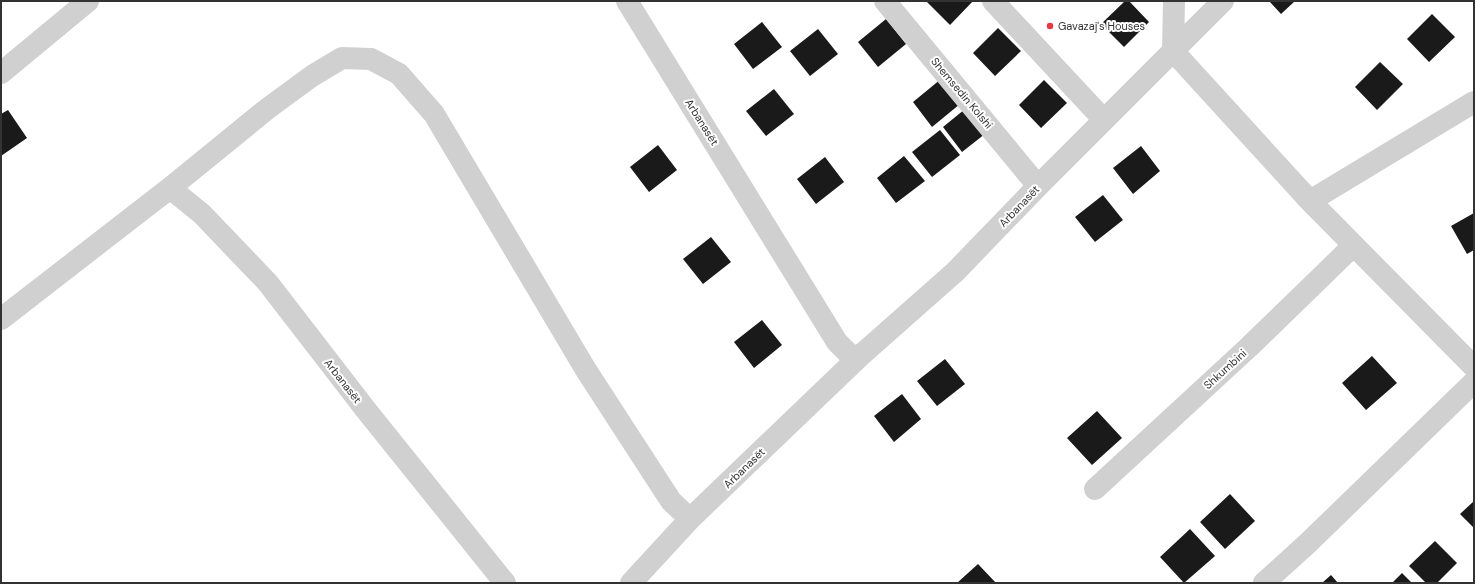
<svg xmlns="http://www.w3.org/2000/svg" width="1475" height="584" font-family="'DM Sans',sans-serif">
<style>
.building{fill:#1a1a1a}
.lines{fill:none;stroke-linecap:round;stroke-linejoin:round}
.minor{stroke:#d0d0d0;stroke-width:22}
.poi-dot{fill:#e63946;stroke:#fff;stroke-width:1.5}
.labels{text-anchor:middle;dominant-baseline:central;stroke-width:4;stroke-linejoin:round;paint-order:stroke}
.poi-label{font-size:11px;fill:#333;stroke:#fff;text-anchor:start}
.street-label{font-size:11px;fill:#333;stroke:#fff}
</style>
<rect width="100%" height="100%" fill="#fff"/>
<path class="building" d="M926 1H973L950 25Z
M1125 1H1129L1149 22 1124 47 1101 24Z
M1269 1H1295L1281 14Z
M1432 14 1455 37 1429 62 1407 39Z
M886 19 906 44 878 67 858 42Z
M762 22 782 47 753 69 734 44Z
M998 28 1021 51 995 76 973 53Z
M818 29 838 54 810 76 790 51Z
M1380 62 1403 84 1377 110 1355 87Z
M941 79 960 104 932 127 913 102Z
M1044 80 1067 103 1041 128 1019 105Z
M774 89 794 114 766 136 746 111Z
M970 105 990 130 962 152 943 127Z
M8 110 27 138 1 156V114Z
M940 130 960 155 932 177 912 152Z
M658 145 677 170 649 192 630 167Z
M1141 146 1160 171 1133 194 1113 168Z
M904 156 925 181 896 203 877 178Z
M825 157 844 182 816 204 797 179Z
M1103 195 1123 220 1095 242 1075 217Z
M1474 213V250L1467 254 1451 226Z
M711 237 731 262 703 284 683 259Z
M762 320 782 345 754 368 734 342Z
M1372 356 1397 383 1366 410 1342 383Z
M945 359 965 384 937 406 917 381Z
M902 394 921 419 894 442 874 416Z
M1097 411 1122 438 1092 465 1067 438Z
M1230 494 1255 521 1225 549 1200 522Z
M1474 501V528L1460 514Z
M1190 529 1215 556 1184 583 1160 557Z
M1435 541 1457 563 1437 583H1426L1409 566Z
M978 564 996 583H957Z
M1402 573 1412 583H1392Z
M1331 575 1338 583H1322Z"/>
<g class="lines">
<path class="minor" d="M627 1 837 342 850 355 860 356
M885 1 1038 186
M993 1 1104 120
M1173 51 1310 201 1474 367
M1173 51 1174 1
M1 73 88 1
M170 188 202 214 268 283 366 410 505 583
M1310 201 1474 102
M1 319 170 188 267 109 312 76 342 58 371 59 399 74 434 114 586 370 671 501 690 519
M1095 489 1250 346 1353 246
M631 583 690 519 764 448 860 356 955 272 1038 186 1223 1
M1264 583 1308 543 1474 382"/>
</g>
<circle class="poi-dot" cx="1050" cy="26" r="4"/>
<g class="labels">
<g class="poi-label">
<text x="1058" y="26">Gavazaj's Houses</text>
</g>
<g class="street-label">
<text transform="translate(962 93) rotate(50)">Shemsedin Kolshi</text>
<text transform="translate(702 122) rotate(58)">Arbanasët</text>
<text transform="translate(1019 206) rotate(-46)">Arbanasët</text>
<text transform="translate(1225 369) rotate(-42)">Shkumbini</text>
<text transform="translate(343 381) rotate(52)">Arbanasët</text>
<text transform="translate(744 468) rotate(-44)">Arbanasët</text>
</g>
</g>
<rect width="1475" height="584" fill="none" stroke="#333333" stroke-width="4"/>
</svg>
